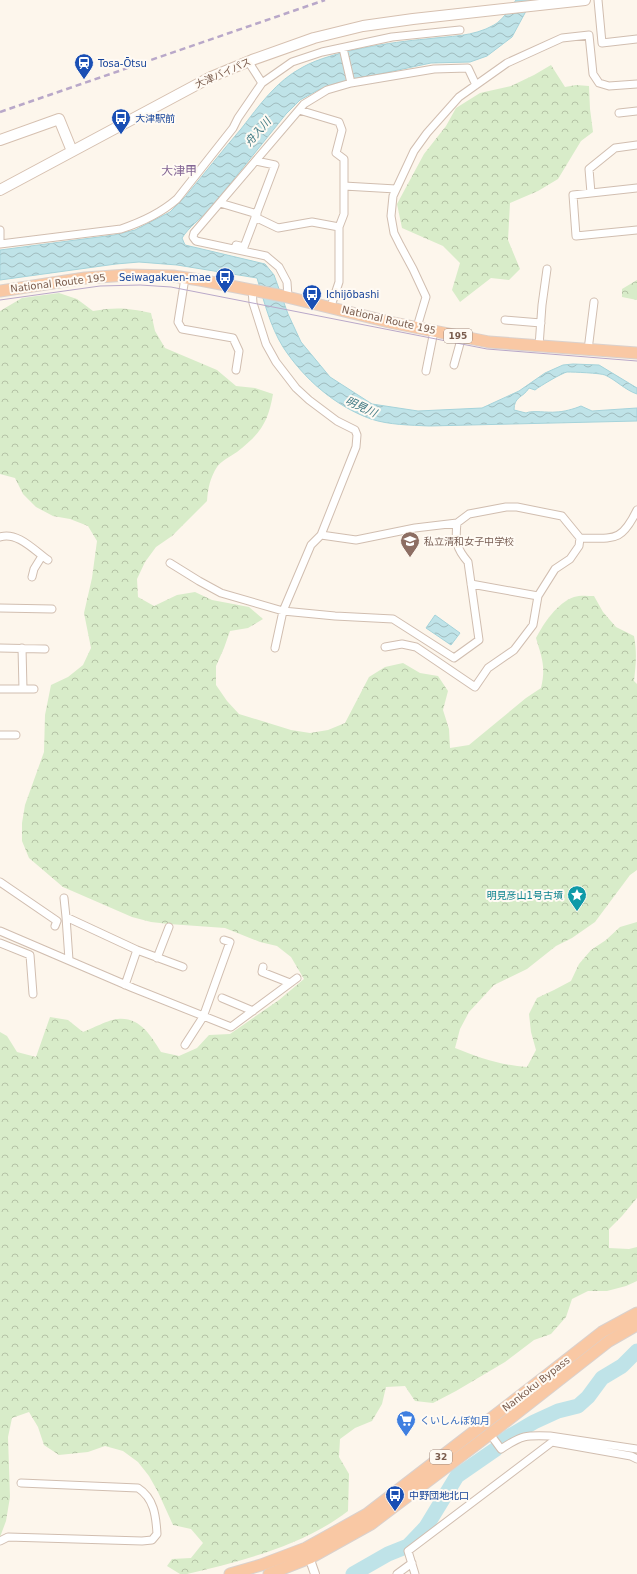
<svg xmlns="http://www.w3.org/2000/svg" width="637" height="1574" font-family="'DejaVu Sans','Noto Sans JP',sans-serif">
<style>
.forest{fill:url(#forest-crowns)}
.water{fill:url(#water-waves);stroke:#a5d3da}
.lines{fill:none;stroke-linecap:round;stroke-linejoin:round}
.river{stroke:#bfe3e8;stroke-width:15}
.minor-casing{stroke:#d1beb0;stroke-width:9}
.tertiary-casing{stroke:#d1beb0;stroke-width:10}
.secondary-casing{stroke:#d6c0b0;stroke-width:12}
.trunk-casing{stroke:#dad1cd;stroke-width:13}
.minor{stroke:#fff;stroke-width:7}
.tertiary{stroke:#fff;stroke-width:8}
.secondary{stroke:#fff;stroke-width:10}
.trunk{stroke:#f9c8a4;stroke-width:11}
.tram{stroke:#b9a8c9;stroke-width:1}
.rail{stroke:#b9a8c9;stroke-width:2.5;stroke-dasharray:6 4;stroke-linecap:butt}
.labels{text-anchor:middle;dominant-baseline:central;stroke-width:4;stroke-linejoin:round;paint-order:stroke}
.shield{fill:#fffaf3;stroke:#a28b7f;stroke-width:1}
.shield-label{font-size:9px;font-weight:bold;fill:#7a5c4d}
.transit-label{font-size:10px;fill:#164399;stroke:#fffaf3;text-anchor:start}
.street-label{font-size:10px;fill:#7a5c4d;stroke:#fffaf3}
.education-label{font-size:10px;fill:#785e54;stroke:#fffaf3;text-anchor:start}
.culture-label{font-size:10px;fill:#0d838f;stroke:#fffaf3;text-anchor:end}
.shop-label{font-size:10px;fill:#366cbe;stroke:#fffaf3;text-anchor:start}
.water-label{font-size:11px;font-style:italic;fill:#437c86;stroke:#fffaf3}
.quarter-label{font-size:12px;fill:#846695;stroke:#fffaf3}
</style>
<defs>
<pattern id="forest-crowns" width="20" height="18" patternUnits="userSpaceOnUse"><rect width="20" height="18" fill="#d8ecc9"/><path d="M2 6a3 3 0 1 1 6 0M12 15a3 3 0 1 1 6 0" fill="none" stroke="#b4c2a5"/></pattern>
<pattern id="water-waves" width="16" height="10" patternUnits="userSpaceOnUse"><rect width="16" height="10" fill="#bfe3e8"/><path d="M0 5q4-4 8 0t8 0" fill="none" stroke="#a0bbbe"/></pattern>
</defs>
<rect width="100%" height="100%" fill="#fdf6ec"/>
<path class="forest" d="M551 65 565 87 576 85 589 86 590 109 593 132 581 141 558 179 538 191 510 203 508 240 520 269 509 280 491 278 460 302 452 290 460 263 443 246 402 228 397 204 424 154 446 126 456 108 480 93 511 86 534 75Z
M637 280V300L622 297V289Z
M59 293 77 299 93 311C116 307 128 308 151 313L155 331 165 348 217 370 236 386 255 388 273 394C268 423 260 434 237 452 231 456 221 461 217 467 210 478 208 488 207 501L172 536 156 547 145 562 137 579 138 597 154 606 177 595 195 592 212 600 249 607 263 619 248 628 230 631 224 648 216 666V685L227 701 239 714 291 730 310 733 328 730 345 723 369 677 385 667 403 663 420 673 438 676 448 691 443 710 449 729 450 748 469 745 526 698 541 688C546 667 542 658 536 638 544 623 557 603 574 597 580 595 588 596 594 596L603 612 616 627 634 636C637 652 636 664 634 681L637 684V870L630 875 595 922 572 938 556 946 527 969 494 985 469 1012 460 1029 455 1048C480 1058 500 1065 527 1067L536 1050 531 1032 529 1014 537 998 554 990 571 981 579 964 591 950 606 940 620 927 637 922V1198L622 1216 609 1229V1248L629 1249 637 1247V1281L626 1286 607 1291H588L572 1299 566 1317 551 1334 534 1340 505 1362 456 1391 433 1403 415 1401 405 1386 386 1387 382 1404 372 1421 355 1428 340 1439 339 1457 349 1474 348 1511C303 1546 241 1561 187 1574H180L167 1566 172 1559 191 1558 203 1543 191 1529 173 1525 158 1492 149 1476 138 1462 123 1451 105 1446 88 1452 59 1455 44 1445 38 1427 29 1412 12 1418 8 1437 10 1497 6 1521 0 1537V1032L7 1036 17 1052 36 1057 50 1017 68 1020 83 1032C91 1029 110 1019 118 1019 140 1017 151 1036 161 1052L179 1056 197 1048 209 1035 230 1034 279 1000 304 979 291 957 277 946 260 942 225 928 169 924 151 922 132 917 63 887 29 858 22 841V823L25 805 44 752 45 715 51 685 68 677 83 665 91 648 84 613 92 578 97 541 88 526 70 519 53 516 36 507 23 494 15 478 0 474V311L22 298Z"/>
<path class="water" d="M516 0H532L512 37 487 56 470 62 431 63 337 83 318 90 300 100 286 114 209 210C200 219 189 227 182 238L185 245 265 264 274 275 288 314 301 342 330 377 372 404 418 411 482 408 519 391 545 373 563 365 573 364 599 365 637 388V394C625 390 616 380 605 375 600 373 574 372 567 372 562 373 540 386 535 390L529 388C523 398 514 396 514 410L526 413C532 410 548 413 556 412 563 412 574 409 581 406L592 411 637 408V421L429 426C410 425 389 425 371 419 335 406 304 379 283 347 270 326 264 301 257 278L177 265 139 262 116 264 0 280V250L114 235 135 230 170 212 185 197C204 174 222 151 241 129 259 106 276 81 303 67 332 51 392 42 426 39 450 36 473 37 494 25 503 20 510 8 516 0Z
M435 615 460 633 451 645 426 628Z"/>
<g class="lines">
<path class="river" d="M501 1443 510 1436 534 1422 558 1411 578 1406 588 1397 602 1378 622 1366 637 1351
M353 1574 388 1554 408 1546 426 1527 457 1476 496 1449"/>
<defs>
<path id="minor" d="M598 0 602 43 637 39
M343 48 351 83
M248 61 262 83 292 62 322 52 392 37 460 30
M299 110 339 122 342 130 336 153 344 159V214L339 227V282L331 306
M619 113 637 111
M344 186 396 189
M637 188 573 195 576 236 637 230
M591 193 589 169 615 148 637 145
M220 203 257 214
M255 217 278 228 312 222 339 227
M0 230V244
M0 244 121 229C142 222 161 213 177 199L233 128 238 118 262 83
M236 245 244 247 275 165 256 161
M185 278 178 322 182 329 233 338 239 351 236 370
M252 289 253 303 266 344 276 362 296 388 309 400 337 421 355 430 357 435 356 447 321 535 311 545 283 611 275 648
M288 297 287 282 279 267 266 256 196 241 193 237 194 233 304 104 327 90 351 83 434 69 468 68 476 85
M505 320 541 323
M417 327 426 297 413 269 400 245 394 233 391 216 393 196 414 151 427 133 459 97 507 63 562 38 589 35 593 74 599 83 609 86 637 84
M539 346 542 305 547 269
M588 350 594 302
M454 365 462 336
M426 371 434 331
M321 535 356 540 415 528 457 523 469 514 506 507H517L562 516 580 538
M0 537C17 531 35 551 48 560
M170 563 199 581 221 593 283 611 335 616 393 619 454 658 479 640 468 562C456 548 455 541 457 523
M32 577 34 569 42 556
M471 584 538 596
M0 608 52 609
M385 647 402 644 416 647 475 687 488 668 514 650 533 625 538 596 555 569 570 559 579 546 580 538C614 538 621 543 637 510
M0 648 45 649
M22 648 23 689
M0 689H34
M0 735H16
M0 882 57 921 55 926
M64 898 66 917
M0 931 133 988 231 1027 297 978
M0 943 30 955 33 994
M157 958 169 927
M69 960 66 917 137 950 183 967
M263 967 262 972 290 983
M125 985 137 950
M222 998 253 1011
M185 1045 203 1017 230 942 224 940
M490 1434 501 1449C522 1435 526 1435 550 1436L637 1449
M0 1541 8 1537 142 1541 152 1540 157 1534C156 1516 154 1498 138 1488L21 1483
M397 1574 412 1563
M415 1574 408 1551 552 1442 631 1456 637 1459"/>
<path id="tertiary" d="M308 1554 315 1574"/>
<path id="secondary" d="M0 140 59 119 72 151
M0 190 211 77 252 60 314 38 363 26 413 19 585 0"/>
<path id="trunk" d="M0 291 85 278 127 275 173 276 200 280 283 296 389 322 489 342 637 353
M230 1574 261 1565 306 1548 367 1514 546 1376 602 1332 637 1313
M269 1574 310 1558 371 1524 490 1434 609 1341 637 1325"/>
</defs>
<use href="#minor" class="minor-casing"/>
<use href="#tertiary" class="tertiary-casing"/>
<use href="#secondary" class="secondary-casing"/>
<use href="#trunk" class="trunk-casing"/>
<use href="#minor" class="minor"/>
<use href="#tertiary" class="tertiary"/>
<use href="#secondary" class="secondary"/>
<use href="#trunk" class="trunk"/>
<path class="tram" d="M0 300 100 286 140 285 171 287 487 349 637 361"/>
<path class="rail" d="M0 112 325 0"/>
</g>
<defs>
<symbol id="station-pin" viewBox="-11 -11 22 30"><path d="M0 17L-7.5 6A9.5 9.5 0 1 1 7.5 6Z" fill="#1a4fb4" stroke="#fffaf3"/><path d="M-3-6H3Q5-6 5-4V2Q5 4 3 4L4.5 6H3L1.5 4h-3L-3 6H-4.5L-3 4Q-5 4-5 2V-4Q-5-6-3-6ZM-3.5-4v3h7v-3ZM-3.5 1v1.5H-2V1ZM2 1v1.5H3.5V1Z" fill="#fff"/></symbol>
<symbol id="bus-pin" viewBox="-11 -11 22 30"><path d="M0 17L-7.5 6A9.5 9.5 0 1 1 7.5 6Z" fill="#1a4fb4" stroke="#fffaf3"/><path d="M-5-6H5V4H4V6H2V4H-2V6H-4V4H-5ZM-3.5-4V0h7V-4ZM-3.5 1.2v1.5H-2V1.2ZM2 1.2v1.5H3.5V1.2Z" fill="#fff"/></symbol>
<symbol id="school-pin" viewBox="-11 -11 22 30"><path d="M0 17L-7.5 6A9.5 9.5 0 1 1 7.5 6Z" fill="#8d6e63" stroke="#fffaf3"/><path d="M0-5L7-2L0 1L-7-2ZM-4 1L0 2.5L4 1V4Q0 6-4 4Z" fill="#fff"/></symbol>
<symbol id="sight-pin" viewBox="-11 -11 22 30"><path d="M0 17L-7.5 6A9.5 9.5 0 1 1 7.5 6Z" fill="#0f9aa8" stroke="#fffaf3"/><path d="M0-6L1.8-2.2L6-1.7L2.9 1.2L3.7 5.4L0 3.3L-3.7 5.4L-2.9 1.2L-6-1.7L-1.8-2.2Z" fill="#fff"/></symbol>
<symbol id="supermarket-pin" viewBox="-11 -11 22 30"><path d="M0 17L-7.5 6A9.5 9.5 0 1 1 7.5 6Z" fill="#3f7fe0" stroke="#fffaf3"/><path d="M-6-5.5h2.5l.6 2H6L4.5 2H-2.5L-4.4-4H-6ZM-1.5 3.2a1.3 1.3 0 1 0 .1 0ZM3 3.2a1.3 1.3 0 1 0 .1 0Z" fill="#fff"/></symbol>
</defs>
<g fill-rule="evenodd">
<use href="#station-pin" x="73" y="52" width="22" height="30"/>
<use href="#bus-pin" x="110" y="107" width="22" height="30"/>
<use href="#bus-pin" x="214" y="266" width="22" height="30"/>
<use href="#bus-pin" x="301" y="283" width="22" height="30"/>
<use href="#school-pin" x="399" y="530" width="22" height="30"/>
<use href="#sight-pin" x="566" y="884" width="22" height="30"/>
<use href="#supermarket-pin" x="395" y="1409" width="22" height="30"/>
<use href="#bus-pin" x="384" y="1484" width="22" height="30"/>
</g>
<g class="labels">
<g class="shield">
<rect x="444" y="329" width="28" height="14" rx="3"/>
<rect x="430" y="1450" width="22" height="14" rx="3"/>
</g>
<g class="shield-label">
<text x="458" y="336">195</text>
<text x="441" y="1457">32</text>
</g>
<g class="transit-label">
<text x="98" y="63">Tosa-Ōtsu</text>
<text x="135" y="118">大津駅前</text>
<text x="211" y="277" text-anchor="end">Seiwagakuen-mae</text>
<text x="326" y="294">Ichijōbashi</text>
<text x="409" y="1495">中野団地北口</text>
</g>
<g class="street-label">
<text transform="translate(223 73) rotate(-24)">大津バイパス</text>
<text transform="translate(58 283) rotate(-7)">National Route 195</text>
<text transform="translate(389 320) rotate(13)">National Route 195</text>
<text transform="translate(536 1384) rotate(-38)">Nankoku Bypass</text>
</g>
<g class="education-label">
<text x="424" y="541">私立清和女子中学校</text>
</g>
<g class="culture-label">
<text x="563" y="895">明見彦山1号古墳</text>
</g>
<g class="shop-label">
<text x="420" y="1420">くいしんぼ如月</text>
</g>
<g class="water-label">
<text transform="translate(258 132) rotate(-49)">舟入川</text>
<text transform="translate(361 407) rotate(25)">明見川</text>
</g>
<g class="quarter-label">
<text x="179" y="171">大津甲</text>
</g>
</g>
</svg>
